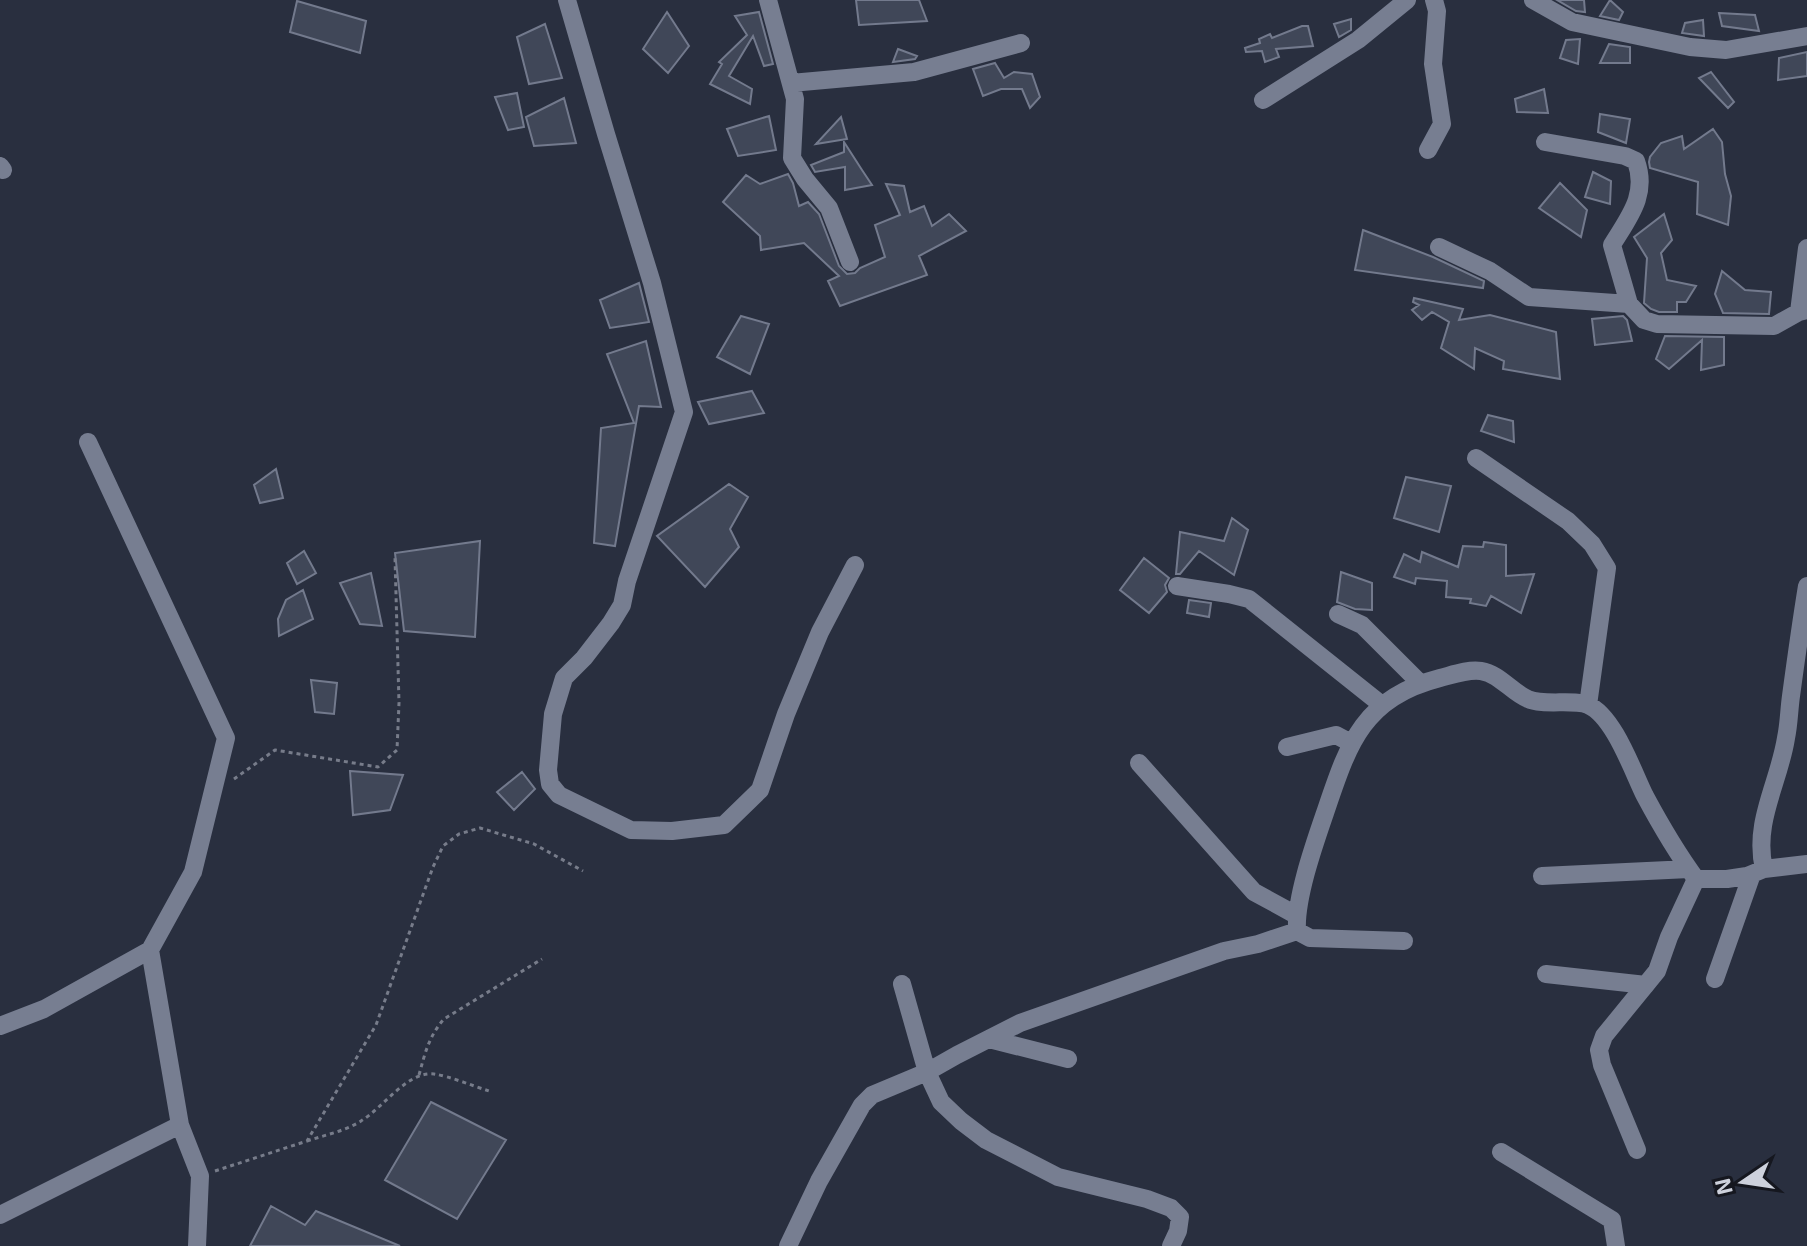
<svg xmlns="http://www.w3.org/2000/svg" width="1807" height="1246" font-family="'Exo 2',sans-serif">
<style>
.building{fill:#404758;stroke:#737a8d;stroke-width:2}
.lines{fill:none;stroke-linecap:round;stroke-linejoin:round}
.path{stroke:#777c8a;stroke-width:3;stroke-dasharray:4 4;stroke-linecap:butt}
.minor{stroke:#777e91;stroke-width:18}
</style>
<rect width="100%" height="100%" fill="#292f3f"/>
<path class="building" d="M856 0H919L927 21 859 25Z
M1557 0H1584L1585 12 1576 11Z
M1610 0 1623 12 1619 20 1600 16Z
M297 1 366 21 360 53 290 32Z
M667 12 689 46 668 73 643 49Z
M759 12 773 64 764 66 753 36 729 76 752 89 750 104 710 84 722 64 719 62 747 35 735 16Z
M1719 13 1755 15 1759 31 1722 26Z
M1351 19V30L1339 37 1334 24Z
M1703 20 1704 36 1682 33 1685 23Z
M545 24 562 78 529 84 517 37Z
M1302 26H1308L1313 46 1276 49 1279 57 1265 62 1262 51 1246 52 1245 48 1260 43 1259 39 1270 34 1272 38Z
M1580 39 1578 64 1560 58 1566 40Z
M1609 44 1630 47V63H1600Z
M898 49 917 56 915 59 893 62Z
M1807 52V76L1778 80 1779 58Z
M995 63 1004 78 1014 72 1032 74 1040 97 1030 108 1022 89H1001L983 96 973 69Z
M1711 72 1734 102 1728 108 1699 78Z
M1544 89 1548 113 1517 112 1515 99Z
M517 93 524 127 508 130 495 97Z
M564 98 576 143 534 146 526 117Z
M1600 114 1630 119 1626 143 1598 132Z
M769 116 776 150 738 156 727 129Z
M841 117 847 139 816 144Z
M1713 129 1722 142 1725 174 1731 196 1728 225 1697 214 1698 182 1650 168 1649 162 1650 157 1661 143 1682 136 1684 149Z
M844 142 862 170 872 185 845 190V167L815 172 811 165 844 152Z
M1593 172 1611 181 1610 204 1585 197Z
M788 174 793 183 799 206 808 202 819 214 839 266 847 274 855 273 860 268 885 257 875 225 900 215 886 184 904 186 910 212 924 206 932 226 949 214 966 231 919 256 927 275 840 306 828 281 839 276 804 243 761 250 760 236 723 202 746 175 760 184Z
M1560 183 1587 210 1581 237 1539 208Z
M1664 214 1672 240 1661 253 1667 280 1696 286 1686 302H1677V312H1659L1651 309 1644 303 1647 258 1634 237Z
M1363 230 1433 257 1484 281 1483 288 1355 270Z
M1722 271 1745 290 1771 292 1769 314 1723 313 1715 294Z
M639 283 649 322 610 328 600 300Z
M1414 298 1463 309 1459 320 1490 315 1556 332 1560 379 1503 369 1504 361 1475 348 1474 369 1441 348 1449 322 1432 312 1422 320 1412 310 1419 305 1413 302Z
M741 316 769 324 750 374 717 357Z
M1623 316 1627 320 1632 341 1595 345 1592 319Z
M1665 336 1724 337V365L1701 370 1702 340 1669 369 1656 359Z
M646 341 661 407 639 406 615 546 594 543 601 428 634 423 607 354Z
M752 391 764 413 709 424 698 402Z
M1488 415 1513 421 1514 442 1481 431Z
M276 469 283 498 260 503 254 485Z
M1406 477 1451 486 1439 532 1394 518Z
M729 484 748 497 730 529 739 547 705 587 657 536Z
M1232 518 1248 530 1234 575 1199 551 1180 574H1176L1180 532 1224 541Z
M480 541 475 637 404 631 395 553Z
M1484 542 1506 545V576L1534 574 1521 613 1491 596 1486 606 1470 603 1471 599 1446 597 1447 581 1416 578 1415 584 1394 577 1404 554 1420 562 1422 552 1458 567 1463 546 1483 547Z
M304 551 316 573 297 584 287 563Z
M1144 558 1169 578 1165 585 1167 592 1149 613 1120 590Z
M1341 572 1372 583V610L1355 609 1337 602Z
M371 573 382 626 360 624 340 583Z
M303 590 313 619 279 636 278 619 286 600Z
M1189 600 1211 603 1209 617 1187 613Z
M311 680 337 683 334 714 315 712Z
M350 771 403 775 390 810 353 815Z
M522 772 535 789 514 810 497 792Z
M431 1102 506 1140 457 1219 385 1180Z
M271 1206 305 1225 316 1211 400 1246H250Z"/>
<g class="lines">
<path class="path" d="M234 779 275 750 378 767 397 750 399 703 395 558
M419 1075C425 1053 429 1036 444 1019L542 959
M307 1141C325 1135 345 1131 361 1121 383 1108 407 1071 434 1074 449 1076 473 1086 489 1091
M215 1171 307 1141 376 1025 433 867 443 846 459 834 480 828 534 844 583 871"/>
<path class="minor" d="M567 0 606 134 652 283 684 412 627 581 622 605 611 623 584 658 564 678 553 714 548 770 550 784 559 795 631 830 672 831 724 825 760 790 786 714 820 632 855 565
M768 0 795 99 792 158 805 179 829 208 850 262
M1533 0 1572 22 1690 47 1726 50 1807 36
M791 83 914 72 1021 43
M1263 100 1358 40 1407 0
M1545 142 1625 156 1636 161C1648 195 1629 217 1612 245L1629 304
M1428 150 1442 124 1433 64 1437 11 1434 0
M0 166 3 170
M1439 247 1490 271 1529 297 1629 304 1644 320 1657 324 1774 326 1799 312 1807 310
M1799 312 1807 248
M1476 458 1568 521 1592 544 1607 568 1588 705
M1177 586 1229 594 1249 599 1382 705
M1338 614 1362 625 1420 683
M1287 747 1336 735 1351 743
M1139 763 1254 892 1296 915
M1764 869C1753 822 1779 783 1786 738 1789 724 1789 710 1791 696 1796 659 1801 623 1807 586
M1542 876 1689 869
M1404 941 1310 938 1297 931C1295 899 1314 845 1325 813 1348 745 1362 698 1440 678 1452 675 1468 669 1481 671 1500 674 1511 692 1528 699 1542 706 1574 699 1588 705 1614 716 1633 772 1645 796 1660 824 1677 853 1696 879
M150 950 180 1125 200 1176 197 1246
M1546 974 1646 985
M1715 979 1752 874
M902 984 927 1072 941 1102 961 1121 986 1140 1058 1177 1147 1199 1171 1208 1180 1217 1178 1231 1171 1246
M0 1026 44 1009 150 950 193 872 226 738 88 442
M989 1039 1068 1059
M1637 1150 1602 1065 1599 1050 1604 1036 1657 971 1669 937 1696 879H1727L1747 876 1764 869 1807 864
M1501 1152 1612 1220 1616 1246
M0 1215 180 1125
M788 1246 819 1181 862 1105 872 1095 927 1072 957 1055 1020 1023 1224 951 1258 944 1297 931"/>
</g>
<g transform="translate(1743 1182) rotate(257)" stroke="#15171f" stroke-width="6" paint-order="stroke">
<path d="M0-6L14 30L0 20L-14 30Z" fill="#cdd1dc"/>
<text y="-12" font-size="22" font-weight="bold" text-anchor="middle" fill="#cdd1dc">N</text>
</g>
</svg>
